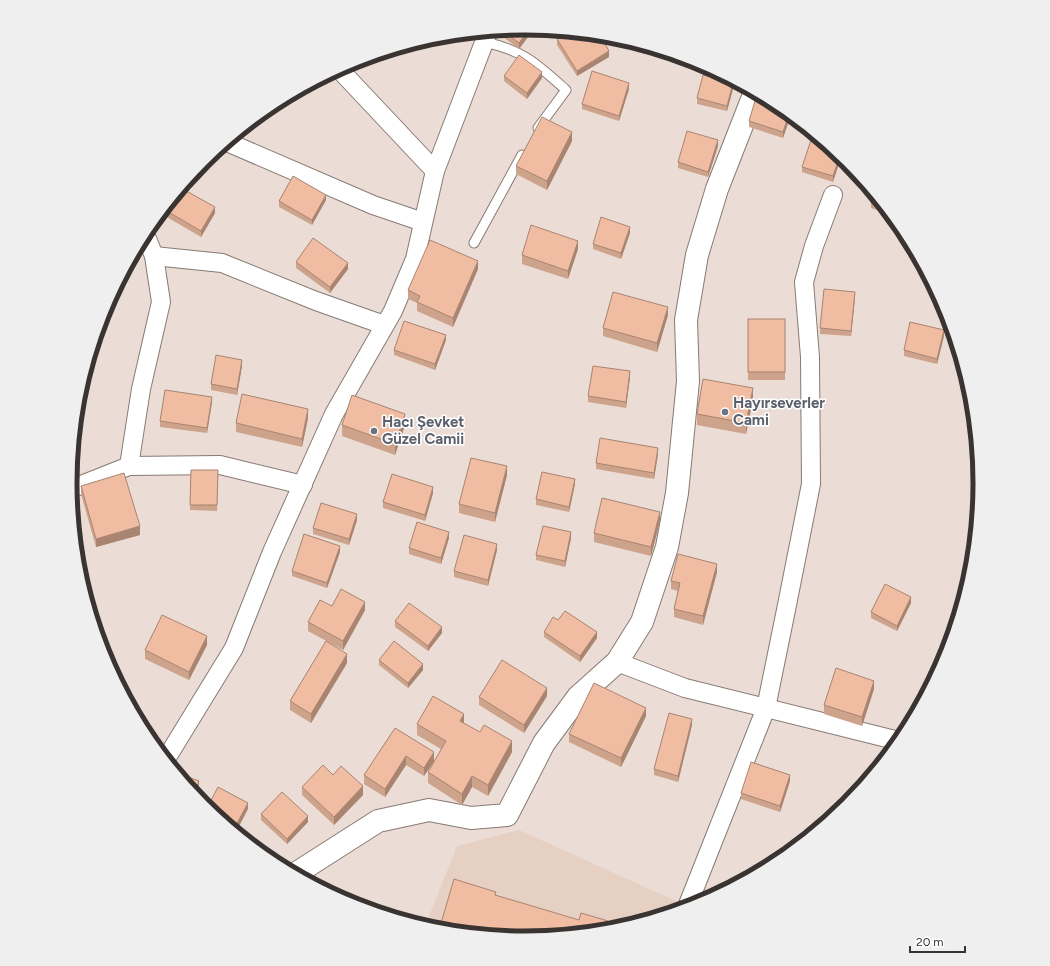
<svg xmlns="http://www.w3.org/2000/svg" width="1050" height="966" viewBox="0 0 1050 966" font-family="Figtree,sans-serif">
	<style>
		.built { fill: #e6d0c4 }
		.lines { fill: none; stroke-linecap: round; stroke-linejoin: round }
		.service-casing { stroke: #877a73; stroke-width: 11 }
		.minor-casing { stroke: #877a73; stroke-width: 20 }
		.tertiary-casing { stroke: #877a73; stroke-width: 24 }
		.service { stroke: #fff; stroke-width: 9 }
		.minor { stroke: #fff; stroke-width: 18 }
		.tertiary { stroke: #fff; stroke-width: 22 }
		.wall { fill: #cea38b }
		.shaded-wall { fill: #a88471 }
		.building { fill: #f0bda2; stroke: #a88471 }
		.worship-dot { fill: #6b7280; stroke: #fff; stroke-width: 1.5 }
		.labels { text-anchor: middle; stroke-width: 3; stroke-linejoin: round; paint-order: stroke }
		.worship-label { font-size: 15px; font-weight: bold; fill: #5b616d; stroke: #fff; text-anchor: start }
		.rim { fill: none; stroke: #393431; stroke-width: 5 }
	</style>
	<rect width="100%" height="100%" fill="#ebddd5"/>
	<!-- built -->
	<polygon class="built" points="519,830 676,901 672,912 614,929 525,938 436,929 425,926 457,846"/>
	<g class="lines">
		<!-- service casing -->
		<g class="service-casing">
			<g id="service">
				<path d="M484,42C523,50 537,64 566,90L538,128"/>
				<polyline points="474,243 522,155"/>
			</g>
		</g>
		<!-- minor casing -->
		<g class="minor-casing">
			<g id="minor">
				<polyline points="339,69 435,171"/>
				<polyline points="227,142 373,205 423,222"/>
				<polyline points="154,256 222,263 316,301 384,325"/>
				<polyline points="129,466 141,389 161,302 154,256 145,234"/>
				<polyline points="71,489 129,466 220,465 303,485"/>
				<polyline points="617,662 685,688 899,741"/>
				<polyline points="166,759 234,648 272,552 334,414 393,311 415,259 435,171 488,32"/>
				<polyline points="687,907 766,708 786,610 811,484 810,357 804,282 814,246 833,195"/>
			</g>
		</g>
		<!-- tertiary casing -->
		<g class="tertiary-casing">
			<polyline id="tertiary" points="295,874 378,821 429,810 471,818 507,815 544,743 578,697 617,662 642,622 667,547 677,493 688,381 686,320 697,255 717,189 755,92"/>
		</g>
		<!-- service -->
		<use href="#service" class="service"/>
		<!-- minor -->
		<use href="#minor" class="minor"/>
		<!-- tertiary -->
		<use href="#tertiary" class="tertiary"/>
	</g>
	<!-- wall -->
	<g class="wall">
		<polygon points="525,28 534,29 519,49 495,31"/>
		<polygon points="557,39 609,57 577,76 557,45"/>
		<polygon points="700,63 720,74 700,68"/>
		<polygon points="504,76 542,78 527,99 504,81"/>
		<polygon points="629,89 619,121 582,109 582,104"/>
		<polygon points="733,89 727,111 697,104 697,98"/>
		<polygon points="778,105 791,115 783,138 749,127 749,121"/>
		<polygon points="572,141 547,190 516,174 516,166"/>
		<polygon points="827,145 841,157 833,182 802,172 802,167"/>
		<polygon points="718,146 708,177 678,168 678,162"/>
		<polygon points="874,194 891,215 871,208 871,203"/>
		<polygon points="326,200 312,225 279,207 279,201"/>
		<polygon points="165,210 215,213 201,237 165,216"/>
		<polygon points="630,233 621,259 593,249 593,244"/>
		<polygon points="912,246 920,262 909,258 909,253"/>
		<polygon points="578,249 568,279 522,264 522,255"/>
		<polygon points="296,262 348,269 330,293 296,268"/>
		<polygon points="478,269 453,327 417,311 417,303 408,299 408,290"/>
		<polygon points="855,297 851,336 820,334 820,328"/>
		<polygon points="668,315 657,352 603,336 603,328"/>
		<rect x="748" y="319" width="37" height="61"/>
		<polygon points="944,336 937,364 904,356 904,350"/>
		<polygon points="446,340 435,370 394,355 394,350"/>
		<polygon points="242,366 237,395 211,390 211,384"/>
		<polygon points="630,377 626,408 588,402 588,396"/>
		<polygon points="753,399 746,434 697,425 697,414"/>
		<polygon points="212,402 207,433 160,427 160,421"/>
		<polygon points="308,418 302,447 236,432 236,423"/>
		<polygon points="342,425 405,425 395,455 342,436"/>
		<polygon points="658,454 654,479 596,469 596,463"/>
		<polygon points="191,470 218,470 217,511 190,510"/>
		<polygon points="507,475 495,522 459,513 459,504"/>
		<polygon points="575,484 569,512 536,505 536,499"/>
		<polygon points="81,486 140,535 96,547 81,494"/>
		<polygon points="433,493 425,521 383,508 383,502"/>
		<polygon points="357,520 349,545 313,534 313,528"/>
		<polygon points="660,521 651,556 594,542 594,533"/>
		<polygon points="449,538 441,564 409,554 409,548"/>
		<polygon points="571,538 565,567 536,560 536,555"/>
		<polygon points="497,550 488,586 454,577 454,571"/>
		<polygon points="340,552 327,588 292,576 292,571"/>
		<polygon points="717,572 703,625 674,617 674,609 678,591 671,589 671,581"/>
		<polygon points="911,603 897,631 871,618 871,612"/>
		<polygon points="332,606 365,610 343,650 308,631 308,622"/>
		<polygon points="558,620 597,638 580,662 544,637 544,632"/>
		<polygon points="395,621 442,633 428,651 395,627"/>
		<polygon points="207,645 189,680 145,659 145,650"/>
		<polygon points="379,660 423,670 408,688 379,665"/>
		<polygon points="347,663 311,723 290,710 290,701"/>
		<polygon points="874,689 862,726 824,714 824,705"/>
		<polygon points="547,696 524,733 479,705 479,697"/>
		<polygon points="646,716 621,767 569,742 569,734"/>
		<polygon points="464,723 512,752 488,796 472,787 462,805 428,783 428,772 441,749 417,735 417,724"/>
		<polygon points="692,725 678,782 654,775 654,769"/>
		<polygon points="395,728 434,761 424,776 406,765 385,797 364,784 364,775"/>
		<polygon points="333,775 363,795 334,825 302,795 302,787"/>
		<polygon points="790,781 780,812 741,799 741,793"/>
		<polygon points="261,814 308,822 287,844 261,820"/>
	</g>
	<!-- shaded-wall -->
	<g class="shaded-wall">
		<polygon points="530,28 534,29 519,49 519,43"/>
		<polygon points="609,51 609,57 577,76 577,71"/>
		<polygon points="542,72 542,78 527,99 527,93"/>
		<polygon points="629,83 629,89 619,121 619,116"/>
		<polygon points="733,83 733,89 727,111 727,106"/>
		<polygon points="789,114 791,115 783,138 783,132"/>
		<polygon points="572,132 572,141 547,190 547,181"/>
		<polygon points="718,140 718,146 708,177 708,172"/>
		<polygon points="840,156 841,157 833,182 833,176"/>
		<polygon points="326,195 326,200 312,225 312,220"/>
		<polygon points="215,207 215,213 201,237 201,231"/>
		<polygon points="630,227 630,233 621,259 621,253"/>
		<polygon points="578,241 578,249 568,279 568,271"/>
		<polygon points="478,261 478,269 453,327 453,318"/>
		<polygon points="348,263 348,269 330,293 330,287"/>
		<polygon points="855,292 855,297 851,336 851,331"/>
		<polygon points="668,307 668,315 657,352 657,343"/>
		<polygon points="944,330 944,336 937,364 937,359"/>
		<polygon points="446,335 446,340 435,370 435,364"/>
		<polygon points="242,360 242,366 237,395 237,389"/>
		<polygon points="630,371 630,377 626,408 626,402"/>
		<polygon points="753,388 753,399 746,434 746,423"/>
		<polygon points="212,397 212,402 207,433 207,428"/>
		<polygon points="308,409 308,418 302,447 302,439"/>
		<polygon points="405,414 405,425 395,455 395,444"/>
		<polygon points="658,448 658,454 654,479 654,473"/>
		<polygon points="507,466 507,475 495,522 495,513"/>
		<polygon points="575,479 575,484 569,512 569,507"/>
		<polygon points="433,487 433,493 425,521 425,515"/>
		<polygon points="660,512 660,521 651,556 651,547"/>
		<polygon points="357,514 357,520 349,545 349,539"/>
		<polygon points="140,526 140,535 96,547 96,539"/>
		<polygon points="449,532 449,538 441,564 441,558"/>
		<polygon points="571,532 571,538 565,567 565,561"/>
		<polygon points="497,544 497,550 488,586 488,580"/>
		<polygon points="340,546 340,552 327,588 327,583"/>
		<polygon points="717,564 717,572 703,625 703,616"/>
		<polygon points="911,597 911,603 897,631 897,626"/>
		<polygon points="365,602 365,610 343,650 343,641"/>
		<polygon points="442,627 442,633 428,651 428,646"/>
		<polygon points="597,632 597,638 580,662 580,656"/>
		<polygon points="207,636 207,645 189,680 189,672"/>
		<polygon points="347,654 347,663 311,723 311,714"/>
		<polygon points="423,664 423,670 408,688 408,683"/>
		<polygon points="874,681 874,689 862,726 862,717"/>
		<polygon points="547,688 547,696 524,733 524,725"/>
		<polygon points="646,708 646,716 621,767 621,758"/>
		<polygon points="464,714 464,725 460,721"/>
		<polygon points="692,719 692,725 678,782 678,776"/>
		<polygon points="512,741 512,752 488,796 488,785"/>
		<polygon points="434,752 434,761 424,776 424,768"/>
		<polygon points="406,756 406,765 385,797 385,789"/>
		<polygon points="790,775 790,781 780,812 780,806"/>
		<polygon points="472,776 472,787 462,805 462,794"/>
		<polygon points="199,781 199,787 196,796 194,794"/>
		<polygon points="363,786 363,795 334,825 334,817"/>
		<polygon points="248,803 248,809 236,832 234,830 234,829"/>
		<polygon points="308,816 308,822 287,844 287,839"/>
		<polygon points="608,921 608,930 605,930"/>
	</g>
	<!-- building -->
	<g class="building">
		<polygon points="525,28 530,28 519,43 502,30"/>
		<polygon points="569,32 600,35 609,51 577,71 557,39"/>
		<polygon points="519,55 542,72 527,93 504,76"/>
		<polygon points="592,71 629,83 619,116 582,104"/>
		<polygon points="703,75 733,83 727,106 697,98"/>
		<polygon points="757,94 778,105 789,114 783,132 749,121"/>
		<polygon points="542,117 572,132 547,181 516,166"/>
		<polygon points="687,131 718,140 708,172 678,162"/>
		<polygon points="811,140 827,145 840,156 833,176 802,167"/>
		<polygon points="293,176 326,195 312,220 279,201"/>
		<polygon points="181,188 215,207 201,231 165,210 171,201"/>
		<polygon points="874,194 884,207 871,203"/>
		<polygon points="601,217 630,227 621,253 593,244"/>
		<polygon points="531,225 578,241 568,271 522,255"/>
		<polygon points="313,238 348,263 330,287 296,262"/>
		<polygon points="430,240 478,261 453,318 417,302 420,296 408,290"/>
		<polygon points="912,246 917,255 909,253"/>
		<polygon points="824,289 855,292 851,331 820,328"/>
		<polygon points="613,292 668,307 657,343 603,328"/>
		<rect x="748" y="319" width="37" height="53"/>
		<polygon points="404,321 446,335 435,364 394,350"/>
		<polygon points="910,322 944,330 937,359 904,350"/>
		<polygon points="216,355 242,360 237,389 211,384"/>
		<polygon points="593,366 630,371 626,402 588,396"/>
		<polygon points="703,379 753,388 746,423 697,414"/>
		<polygon points="165,390 212,397 207,428 160,421"/>
		<polygon points="242,394 308,409 302,439 236,423"/>
		<polygon points="352,395 405,414 395,444 342,425"/>
		<polygon points="600,438 658,448 654,473 596,463"/>
		<polygon points="471,458 507,466 495,513 459,504"/>
		<polygon points="191,470 218,470 217,505 190,505"/>
		<polygon points="542,472 575,479 569,507 536,499"/>
		<polygon points="124,473 140,526 96,539 81,486"/>
		<polygon points="392,474 433,487 425,515 383,502"/>
		<polygon points="602,498 660,512 651,547 594,533"/>
		<polygon points="321,503 357,514 349,539 313,528"/>
		<polygon points="417,522 449,532 441,558 409,548"/>
		<polygon points="543,526 571,532 565,561 536,555"/>
		<polygon points="304,534 340,546 327,583 292,571"/>
		<polygon points="464,535 497,544 488,580 454,571"/>
		<polygon points="678,554 717,564 703,616 674,609 680,583 671,581"/>
		<polygon points="885,584 911,597 897,626 871,612"/>
		<polygon points="341,589 365,602 343,641 308,622 320,600 332,606"/>
		<polygon points="409,603 442,627 428,646 395,621"/>
		<polygon points="565,611 597,632 580,656 544,632 553,617 558,620"/>
		<polygon points="162,615 207,636 189,672 145,650"/>
		<polygon points="326,641 347,654 311,714 290,701"/>
		<polygon points="394,641 423,664 408,683 379,660"/>
		<polygon points="502,660 547,688 524,725 479,697"/>
		<polygon points="836,668 874,681 862,717 824,705"/>
		<polygon points="594,683 646,708 621,758 569,734"/>
		<polygon points="433,696 464,714 460,721 480,732 484,725 512,741 488,785 472,776 462,794 428,772 446,741 417,724"/>
		<polygon points="669,713 692,719 678,776 654,769"/>
		<polygon points="395,728 434,752 424,768 406,756 385,789 364,775"/>
		<polygon points="751,762 790,775 780,806 741,793"/>
		<polygon points="323,765 333,775 341,766 363,786 334,817 302,787"/>
		<polygon points="177,773 199,781 194,794"/>
		<polygon points="218,787 248,803 234,829 229,826 207,808"/>
		<polygon points="282,792 308,816 287,839 261,814"/>
		<polygon points="253,845 259,848 258,850"/>
		<polygon points="454,879 496,892 495,895 579,920 581,913 608,921 605,930 525,938 439,930"/>
	</g>
	<!-- markers -->
	<g class="worship-dot">
		<circle cx="725" cy="412" r="4"/>
		<circle cx="374" cy="431" r="4"/>
	</g>
	<g class="labels">
		<!-- worship labels -->
		<g class="worship-label">
			<text x="733" y="408">Hayırseverler<tspan x="733" dy="17">Cami</tspan></text>
			<text x="382" y="427">Hacı Şevket<tspan x="382" dy="17">Güzel Camii</tspan></text>
		</g>
	</g>
	<!-- crop -->
	<path d="M0 0H1050V966H0ZM77 483a448 448 0 1 1 896 0a448 448 0 1 1-896 0Z" fill="#efefef" fill-rule="evenodd"/>
	<path class="rim" d="M77 483a448 448 0 1 1 896 0a448 448 0 1 1-896 0Z"/>
	<!-- scale -->
	<path d="M910 946v6h55v-6" fill="none" stroke="#393431" stroke-width="2"/>
	<text x="916" y="946" font-size="12" fill="#393431" stroke="#ffffff" stroke-width="3" paint-order="stroke">20 m</text>
</svg>
